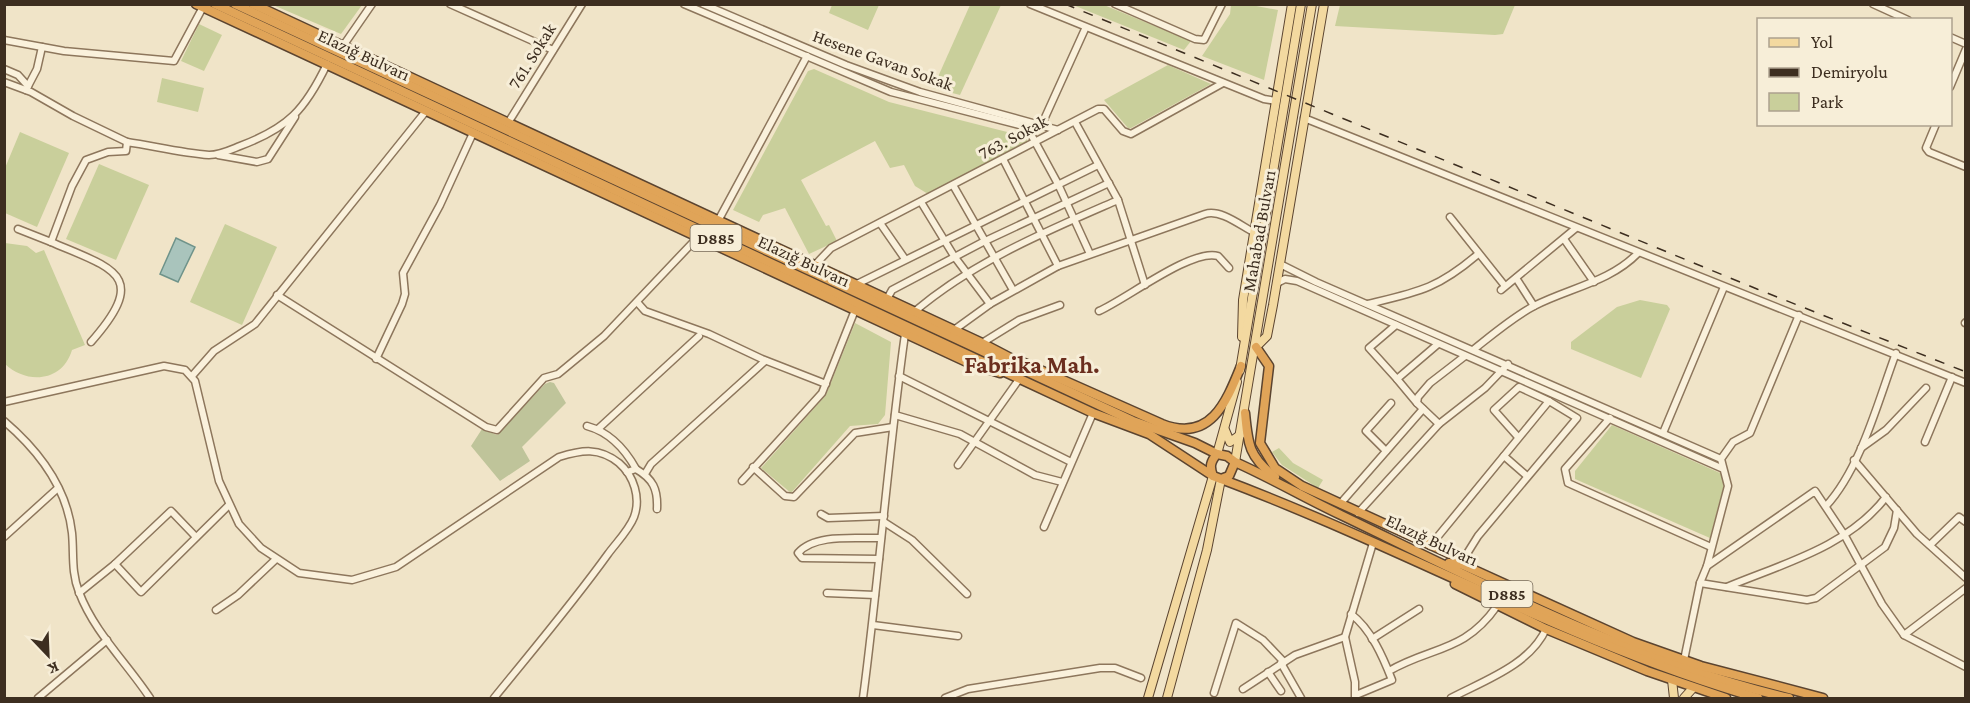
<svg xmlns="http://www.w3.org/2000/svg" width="1970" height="703" viewBox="0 0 1970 703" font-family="'Crimson Pro',serif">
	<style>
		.green { fill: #c9cf9b }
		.cemetery { fill: #bfc49a }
		.water { fill: #a9c4bc; stroke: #6f938a; stroke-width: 1.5 }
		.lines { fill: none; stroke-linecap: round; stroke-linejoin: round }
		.minor-casing { stroke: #8d765c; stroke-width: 9 }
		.major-casing { stroke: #5b4430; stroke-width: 10 }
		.highway-casing { stroke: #5b4430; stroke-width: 11 }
		.minor { stroke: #faf1dc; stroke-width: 6 }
		.major { stroke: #f3d9a0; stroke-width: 8 }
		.highway { stroke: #e0a458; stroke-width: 8 }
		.rail { stroke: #3d2e20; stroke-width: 1.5; stroke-dasharray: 10 10; stroke-linecap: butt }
		.labels { text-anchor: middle; stroke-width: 6; stroke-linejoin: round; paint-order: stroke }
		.shield { fill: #f7eed8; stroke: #756857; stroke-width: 1.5 }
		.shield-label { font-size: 16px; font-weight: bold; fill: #3d2e20 }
		.street-label { font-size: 18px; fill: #3d2e20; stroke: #f7eed8 }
		.district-label { font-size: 24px; font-weight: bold; fill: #6b2e1e; stroke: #f7eed8 }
	</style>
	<rect width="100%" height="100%" fill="#f0e4c8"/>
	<!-- green -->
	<g class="green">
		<polygon points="273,5 362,5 341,34"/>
		<polygon points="832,5 832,4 879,5 868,30 829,13"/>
		<polygon points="970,5 1001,5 960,95 933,88"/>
		<polygon points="1073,5 1104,5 1191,41 1184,50"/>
		<polygon points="1231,5 1251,5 1278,10 1264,80 1202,56 1230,14"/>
		<polygon points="1340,5 1340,4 1515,5 1503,34 1495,35 1335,26"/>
		<polygon points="199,24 222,35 204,71 181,61"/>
		<polygon points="1168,65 1211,84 1131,128 1128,128 1104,100"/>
		<polygon points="814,69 889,102 1027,137 1027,142 928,194 915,186 904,165 890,168 875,141 801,180 826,226 829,225 837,241 809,254 785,208 763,215 759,222 733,210 808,71"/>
		<polygon points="162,78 204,88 198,112 157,102"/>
		<polygon points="20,132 69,153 37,227 5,213 5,168"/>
		<polygon points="99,164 149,185 116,260 66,239"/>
		<polygon points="225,224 277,247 242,325 190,302"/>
		<path d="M5,243L27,246L36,253L44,250L85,345L72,350C62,383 26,384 5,364Z"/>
		<polygon points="1640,300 1667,305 1670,309 1641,378 1571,349 1571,342 1617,307"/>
		<polygon points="855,323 891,342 885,415 878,424 850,426 791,493 761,468 826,395"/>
		<polygon points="1612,425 1720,473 1725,481 1710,538 1575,479 1575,471"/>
		<polygon points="1279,448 1293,463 1323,480 1318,488 1282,465 1272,452"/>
	</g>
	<!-- cemetery -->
	<polygon class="cemetery" points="550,382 554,383 566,403 522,447 530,461 500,481 471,446 482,429 497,435 545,384"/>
	<!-- water -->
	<polygon class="water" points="176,238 195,247 178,282 160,274"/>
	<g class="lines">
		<!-- minor casing -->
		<g class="minor-casing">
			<g id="minor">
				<polyline points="450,4 553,50"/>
				<polyline points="684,4 891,92 1027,127 1058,184 1090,254"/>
				<polyline points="703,4 846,65 920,92 1058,130"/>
				<polyline points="1030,4 1264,99 1276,101"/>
				<polyline points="1115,4 1195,39 1204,40 1222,4"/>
				<polyline points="1873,4 1908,20"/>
				<polyline points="1950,37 1966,44"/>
				<polyline points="4,40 64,51 174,61 203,7"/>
				<polyline points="343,46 372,4"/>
				<polyline points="4,69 18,75 28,86"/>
				<polyline points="4,82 31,92 73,116 127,142"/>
				<polyline points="1950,87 1966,49"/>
				<polyline points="26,90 37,69 42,47"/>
				<polyline points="1304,118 1966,383"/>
				<polyline points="1075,122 1118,200 1145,285"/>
				<polyline points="508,123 582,4"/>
				<polyline points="1042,124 1085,29"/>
				<polyline points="1936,124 1926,148 1929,152 1966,167"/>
				<polyline points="218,155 257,162 268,159 295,117"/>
				<polyline points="1003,159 1058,266"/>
				<polyline points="953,185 1013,290"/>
				<polyline points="921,202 954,256 990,304"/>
				<polyline points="1450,217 1505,286"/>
				<polyline points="718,221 807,56"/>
				<polyline points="880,223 905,259"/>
				<polyline points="18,229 51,242"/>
				<polyline points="1564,239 1594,282"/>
				<polyline points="1280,264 1316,282 1721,459"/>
				<polyline points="814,266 831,248 1098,109 1104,109 1123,131 1131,134 1223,83"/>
				<polyline points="1516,278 1534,306"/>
				<polyline points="1277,283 1285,279 1297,281 1721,468"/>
				<polyline points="855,285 1098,165"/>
				<polyline points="1501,290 1576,228"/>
				<polyline points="277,295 486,427 497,430 544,378 558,374 604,336 697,238"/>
				<polyline points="887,299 892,290 983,242 1109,183"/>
				<polyline points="637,302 645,311 709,334 762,359 826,384"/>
				<path d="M1368,304C1418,292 1437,289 1477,255"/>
				<path d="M1099,311C1125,300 1192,248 1218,256L1229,268"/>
				<path d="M914,312C974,261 1047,231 1118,200"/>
				<polyline points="1965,323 1966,322"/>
				<polyline points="1396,325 1369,348 1397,379"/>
				<path d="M954,330L990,304L1058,266L1205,214C1221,209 1241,226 1255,233"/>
				<path d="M91,342C150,275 114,269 51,242L72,186L86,160L108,152L126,151L127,142C154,146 182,153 209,155C220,155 230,150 240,146C288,128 305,110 327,64"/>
				<polyline points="982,343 1019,320 1060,305"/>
				<path d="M1473,350C1492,335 1513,317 1534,306C1569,288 1610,282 1638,253"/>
				<polyline points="376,359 402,304 405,294 403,273 440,205 473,133"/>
				<polyline points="192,376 214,351 255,324 426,111"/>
				<polyline points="899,376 1071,462"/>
				<path d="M4,402L164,366L185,370L195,381L219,481L239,524L261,548L299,573L352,580L396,567L559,457C582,450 599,447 619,463C634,476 641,498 634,517C629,530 616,543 608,554C572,604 532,651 494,698"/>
				<polyline points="1417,403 1397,379 1438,344"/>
				<polyline points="895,415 960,434 1035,475 1062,482"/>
				<polyline points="1610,418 1565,469 1568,483 1711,547"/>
				<path d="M4,421C38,450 67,488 72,533C74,553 71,572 79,592C94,632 127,663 150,698"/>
				<polyline points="1439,424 1485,388 1508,364"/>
				<path d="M587,426C609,432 625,449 636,469"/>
				<polyline points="598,429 699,336"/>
				<polyline points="1663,433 1724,287"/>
				<polyline points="1518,437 1494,410 1519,387 1549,401"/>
				<polyline points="1925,442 1952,377"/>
				<polyline points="1861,448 1886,430 1926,388"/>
				<polyline points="1386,451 1366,431 1391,403"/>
				<polyline points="1504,456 1527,476"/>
				<polyline points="1854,460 1917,534 1966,578"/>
				<polyline points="958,465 1020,378"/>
				<polyline points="753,467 785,496 794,497 855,433 893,427"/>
				<path d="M627,472L636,469C653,479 658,489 657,509"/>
				<polyline points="645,474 651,464 765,361"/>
				<polyline points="742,481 822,393 855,310"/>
				<polyline points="1340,504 1423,409"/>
				<path d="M1826,506C1861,468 1878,401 1896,353"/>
				<polyline points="1358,513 1439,424 1417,403 1418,397 1430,383 1465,356"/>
				<polyline points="821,514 828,518 884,516"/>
				<polyline points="884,522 912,540 967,594"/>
				<polyline points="1044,527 1093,413"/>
				<polyline points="4,537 58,488"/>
				<polyline points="1930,545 1959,517 1966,522"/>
				<polyline points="1430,546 1549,401 1577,418 1478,536 1463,560"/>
				<path d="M879,559L802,558L798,553C815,533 857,539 881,538"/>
				<polyline points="115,564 141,592 229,505"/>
				<polyline points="1707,566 1728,486 1721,459 1733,442 1750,433 1799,315"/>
				<polyline points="1700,583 1807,600 1816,598 1885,547 1894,528 1897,510"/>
				<path d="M1727,587C1782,564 1848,547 1886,497"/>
				<polyline points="79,593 115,564 171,511 196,537"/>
				<polyline points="827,593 875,595"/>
				<polyline points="216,610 238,595 275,560"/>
				<path d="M1351,614C1371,629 1383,657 1392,680L1356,695"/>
				<polyline points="873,625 958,636"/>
				<polyline points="1904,635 1966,588"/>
				<polyline points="1372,639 1419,609"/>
				<polyline points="1684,660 1700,583 1707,566 1815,491 1845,536 1882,604 1904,635 1966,667"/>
				<polyline points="1281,663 1301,698"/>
				<path d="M1389,671C1432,646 1464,653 1497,606"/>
				<polyline points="1268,672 1281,691"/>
				<polyline points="1243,689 1295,655 1345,637"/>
				<polyline points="1214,693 1236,623 1263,640 1284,662"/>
				<polyline points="38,698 107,640"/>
				<path d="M863,698C879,577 888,455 905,334"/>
				<polyline points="945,698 968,689 1100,668 1115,668 1141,678"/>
				<polyline points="1355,698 1355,682 1345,637 1373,543"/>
				<path d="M1451,698C1483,681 1530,665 1546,629"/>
			</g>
		</g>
		<!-- major casing -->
		<g class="major-casing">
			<g id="major">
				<polyline points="1242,337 1243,300 1292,4"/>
				<polyline points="1256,347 1267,336 1273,305 1324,4"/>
				<polyline points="1240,370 1301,4"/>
				<polyline points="1225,430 1230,442 1240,435"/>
				<polyline points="1217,454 1237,382"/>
				<polyline points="1235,462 1312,4"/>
				<polyline points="1672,680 1674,698"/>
				<polyline points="1148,698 1213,476"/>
				<polyline points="1167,698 1207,550 1221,479"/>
				<polyline points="1684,698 1693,688"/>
			</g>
		</g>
		<!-- highway casing -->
		<g class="highway-casing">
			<g id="highway">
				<polyline points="196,4 969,363 1000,373"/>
				<polyline points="215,4 1093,413 1149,434 1213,476"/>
				<polyline points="235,4 1133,421 1195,443 1217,454"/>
				<polyline points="253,4 982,343 1024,365"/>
				<polyline points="1256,347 1269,366 1260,443 1275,468 1302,486 1470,563"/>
				<path d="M1020,361L1162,424C1210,443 1226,403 1241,366"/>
				<path d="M1245,413C1248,445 1249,457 1275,477"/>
				<path d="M1235,462L1229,476L1221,479L1213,476C1209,466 1211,461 1217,454L1227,456L1235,462C1271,478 1305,498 1341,515C1486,585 1632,661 1789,698"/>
				<path d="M1221,479C1403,547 1571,644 1758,698"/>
				<polyline points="1449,563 1463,565 1633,642 1701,666 1823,698"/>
				<polyline points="1455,584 1546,629 1647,671 1726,698"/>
			</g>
		</g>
		<!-- minor -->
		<use href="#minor" class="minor"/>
		<!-- major -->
		<use href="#major" class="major"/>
		<!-- highway -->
		<use href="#highway" class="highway"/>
		<!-- rail -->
		<polyline class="rail" points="1065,4 1757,289 1966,372"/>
	</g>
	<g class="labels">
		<!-- shield labels -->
		<g class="shield">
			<rect x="690.5" y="225" width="51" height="26" rx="4.5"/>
			<rect x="1481.5" y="581" width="51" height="26" rx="4.5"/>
		</g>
		<g class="shield-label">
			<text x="716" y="244">D885</text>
			<text x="1507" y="600">D885</text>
		</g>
		<!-- street labels -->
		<g class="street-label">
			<text transform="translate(364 55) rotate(25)" y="6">Elazığ Bulvarı</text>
			<text transform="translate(532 56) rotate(-58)" y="6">761. Sokak</text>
			<text transform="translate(883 60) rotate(20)" y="6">Hesene Gavan Sokak</text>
			<text transform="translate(1013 137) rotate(-28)" y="6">763. Sokak</text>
			<text transform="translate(1259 231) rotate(-80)" y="6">Mahabad Bulvarı</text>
			<text transform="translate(804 261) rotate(25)" y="6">Elazığ Bulvarı</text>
			<text transform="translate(1432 540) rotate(25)" y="6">Elazığ Bulvarı</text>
		</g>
		<!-- district labels -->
		<g class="district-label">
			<text x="1032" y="373">Fabrika Mah.</text>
		</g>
	</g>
	<!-- border -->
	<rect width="1970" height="703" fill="none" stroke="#3d2e20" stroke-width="12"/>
	<!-- legend -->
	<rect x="1757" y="18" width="195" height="108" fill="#f7eed8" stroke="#ada18e" stroke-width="1.5"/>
	<rect x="1769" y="38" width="30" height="9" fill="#f3d9a0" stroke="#ada18e" stroke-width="1.5"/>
	<text x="1811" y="48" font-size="18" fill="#3d2e20">Yol</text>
	<rect x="1769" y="68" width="30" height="9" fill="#3d2e20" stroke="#ada18e" stroke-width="1.5"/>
	<text x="1811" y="78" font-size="18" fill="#3d2e20">Demiryolu</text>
	<rect x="1769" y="93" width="30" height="18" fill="#c9cf9b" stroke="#ada18e" stroke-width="1.5"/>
	<text x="1811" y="108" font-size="18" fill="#3d2e20">Park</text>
	<!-- north arrow -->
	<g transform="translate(48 655) rotate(157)" stroke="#f7eed8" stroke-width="4.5" paint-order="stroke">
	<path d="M0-4.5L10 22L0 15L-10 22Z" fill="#3d2e20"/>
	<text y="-9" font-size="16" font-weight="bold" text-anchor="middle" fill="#3d2e20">K</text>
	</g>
</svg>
